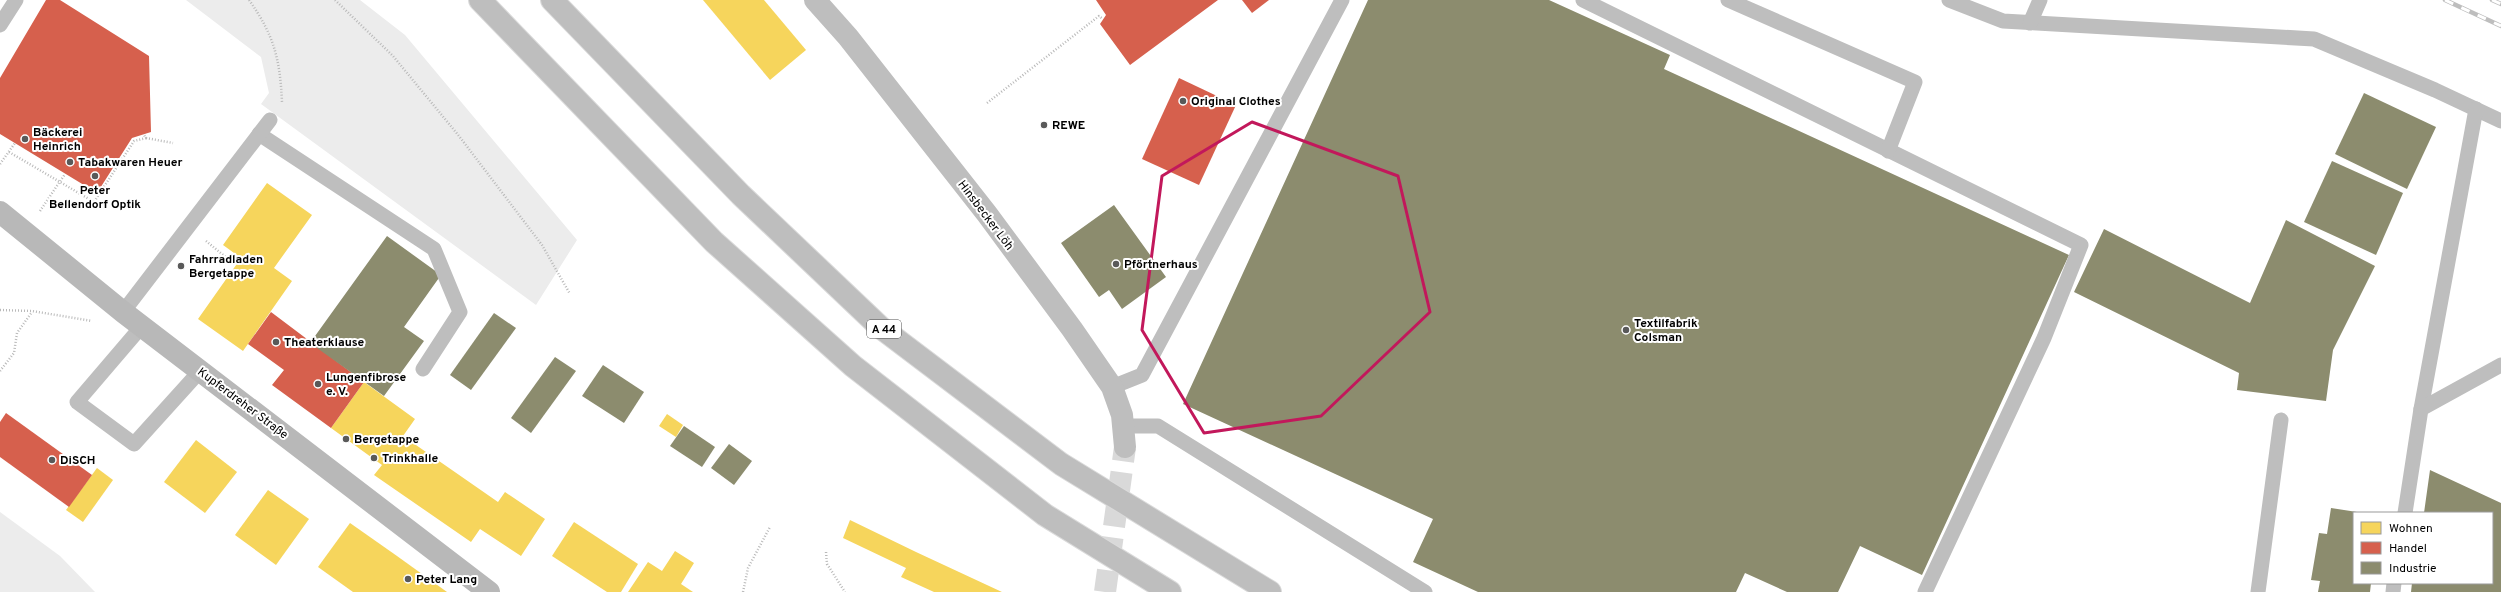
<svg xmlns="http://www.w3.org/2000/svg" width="2501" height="592" viewBox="0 0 2501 592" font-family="Overpass,sans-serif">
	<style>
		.green { fill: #ececec }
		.homes { fill: #f6d55c }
		.shops { fill: #d6604d }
		.industry { fill: #8c8c6e }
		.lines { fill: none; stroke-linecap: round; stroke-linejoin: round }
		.street-tunnel { stroke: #d9d9d9; stroke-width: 22; stroke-dasharray: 22 11; stroke-linecap: butt }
		.highway-casing { stroke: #dbdbdb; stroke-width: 24 }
		.path { stroke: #b9b9b9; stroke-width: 2.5; stroke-dasharray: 1 2; stroke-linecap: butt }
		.lane { stroke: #bebebe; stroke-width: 15 }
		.street { stroke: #bebebe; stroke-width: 22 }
		.secondary { stroke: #b8b8b8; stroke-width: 22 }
		.highway { stroke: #bebebe; stroke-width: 22 }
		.rail-casing { stroke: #bebebe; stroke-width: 4.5 }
		.rail { stroke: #fff; stroke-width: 3; stroke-dasharray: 9; stroke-linecap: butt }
		.marked { fill: none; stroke: #c2185b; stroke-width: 3; stroke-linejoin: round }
		.poi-dot { fill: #595959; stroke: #fff; stroke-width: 1.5 }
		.labels { text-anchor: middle; stroke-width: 4; stroke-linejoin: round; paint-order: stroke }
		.shield { fill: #fff; stroke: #4c4c4c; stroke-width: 1 }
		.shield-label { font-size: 11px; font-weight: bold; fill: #000 }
		.poi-label { font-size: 12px; font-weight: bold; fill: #000; stroke: #fff; text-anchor: start }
		.street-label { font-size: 12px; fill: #000; stroke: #fff }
	</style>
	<rect width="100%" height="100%" fill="#fff"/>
	<!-- green -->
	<g class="green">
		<polygon points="186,0 360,0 405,35 577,240 536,305 261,104 269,93 261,57"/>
		<polygon points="0,512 60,556 95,592 0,592"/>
	</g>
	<!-- homes -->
	<g class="homes">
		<polygon points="703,0 764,0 806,50 770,80"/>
		<polygon points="267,183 312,215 274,268 292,281 243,351 198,319 241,258 223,245"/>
		<polygon points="364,382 415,419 403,436 498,502 505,492 545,519 521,556 480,529 471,542 374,475 382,465 331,428"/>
		<polygon points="667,414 683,425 676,437 659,426"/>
		<polygon points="196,440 237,472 205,513 164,482"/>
		<polygon points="97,468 113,480 83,522 66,510"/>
		<polygon points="268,490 309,519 276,565 235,535"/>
		<polygon points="850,520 916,552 1002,592 934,592 901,577 906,568 843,538"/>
		<polygon points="574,522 638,564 621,592 607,592 552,556"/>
		<polygon points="350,523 397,556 447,592 353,592 318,567"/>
		<polygon points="675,551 694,563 681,584 693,592 628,592 648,562 662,571"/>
	</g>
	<!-- shops -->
	<g class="shops">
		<polygon points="46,0 60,0 149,56 151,132 132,138 97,193 0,134 0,78"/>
		<polygon points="1096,0 1218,0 1130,65 1100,24 1106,15"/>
		<polygon points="1242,0 1269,0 1252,13"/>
		<polygon points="1179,78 1236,105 1199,185 1142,159"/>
		<polygon points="271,312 364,382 331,428 272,385 284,370 248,344"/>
		<polygon points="6,413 92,475 69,507 0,457 0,422"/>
	</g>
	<!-- industry -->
	<g class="industry">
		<polygon points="1368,0 1549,0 1670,55 1664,69 2069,255 1922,575 1860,546 1838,592 1787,592 1745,573 1736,592 1478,592 1413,562 1433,519 1183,404"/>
		<polygon points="2364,93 2436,127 2407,189 2335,154"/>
		<polygon points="2332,161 2403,193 2376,255 2304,222"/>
		<polygon points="1114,205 1166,277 1122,309 1109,290 1099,297 1061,243"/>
		<polygon points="2286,220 2375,266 2333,350 2326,401 2237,390 2239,373 2074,292 2104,229 2250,303"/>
		<polygon points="387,236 441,275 404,327 424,341 384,396 310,343"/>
		<polygon points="494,313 516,328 471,390 450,375"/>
		<polygon points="555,357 576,371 531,433 511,418"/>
		<polygon points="603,365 644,392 624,423 582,396"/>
		<polygon points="684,426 715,447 702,467 670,446"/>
		<polygon points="729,444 752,461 734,485 711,468"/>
		<polygon points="2430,470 2501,503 2501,592 2411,592 2412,583 2492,583 2492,513 2424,513"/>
		<polygon points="2331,508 2357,512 2354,513 2354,583 2371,583 2370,592 2318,592 2320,581 2311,580 2319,533 2327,534"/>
	</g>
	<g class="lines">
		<!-- street-tunnel -->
		<polyline class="street-tunnel" points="1105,592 1125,447"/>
		<!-- highway casing -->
		<g class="highway-casing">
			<g id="highway">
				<polyline points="480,0 714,242 853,366 1045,515 1170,592"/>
				<polyline points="552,0 741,195 880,327 1061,464 1270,592"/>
			</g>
		</g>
		<!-- path -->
		<g class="path">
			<path d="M249,0C274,35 280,59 282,102"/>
			<polyline points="335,0 393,56 459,136 542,245 570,294"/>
			<polyline points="987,103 1099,16 1103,19"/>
			<polyline points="146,138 173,143"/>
			<polyline points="9,152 94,202 134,141 146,138 144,135"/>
			<polyline points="0,164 15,143"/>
			<polyline points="40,211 65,174"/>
			<polyline points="206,241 233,263"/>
			<polyline points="0,310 32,311 92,321"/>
			<polyline points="0,371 14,353 17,333 32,312"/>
			<polyline points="826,552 827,564 845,592"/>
			<polyline points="743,592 748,568 770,527"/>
		</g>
		<!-- lane -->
		<g class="lane">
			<polyline points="1583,0 2081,245 2044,338 1925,592"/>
			<polyline points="1728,0 1915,82 1888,151"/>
			<polyline points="1949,0 2003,21 2314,39 2435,90 2501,121"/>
			<polyline points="2030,23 2040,0"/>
			<polyline points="0,25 16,0"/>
			<polyline points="259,134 434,249 460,312 423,369"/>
			<polyline points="123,312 270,120"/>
			<polyline points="142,326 77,402 134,444 200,371"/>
			<polyline points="1112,387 1142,375 1342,0"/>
			<polyline points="2421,409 2476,109"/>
			<polyline points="1123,426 1158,426 1425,592"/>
			<polyline points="2405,513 2421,409 2501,365"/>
			<polyline points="2258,592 2281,420"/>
			<polyline points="2393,592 2394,583"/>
		</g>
		<!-- street -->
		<polyline class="street" points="815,0 848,37 987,214 1072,329 1112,387 1122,415 1125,447"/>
		<!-- secondary -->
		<polyline class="secondary" points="0,212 123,312 489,592"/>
		<!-- highway -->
		<use href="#highway" class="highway"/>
		<!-- rail casing -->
		<g class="rail-casing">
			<g id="rail">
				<polyline points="2445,0 2501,26"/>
				<polyline points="2492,0 2501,4"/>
			</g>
		</g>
		<!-- rail -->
		<use href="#rail" class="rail"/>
	</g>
	<!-- marked area -->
	<path class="marked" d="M1252,122L1398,176L1430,312L1321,416L1204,433L1142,330L1162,176Z"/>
	<!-- markers -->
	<g class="poi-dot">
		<circle cx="1183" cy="101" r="4"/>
		<circle cx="1044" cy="125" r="4"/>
		<circle cx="25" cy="139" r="4"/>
		<circle cx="70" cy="162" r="4"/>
		<circle cx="95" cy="176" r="4"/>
		<circle cx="1116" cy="264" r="4"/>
		<circle cx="181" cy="266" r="4"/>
		<circle cx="1626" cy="330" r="4"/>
		<circle cx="276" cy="342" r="4"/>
		<circle cx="318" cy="384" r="4"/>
		<circle cx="346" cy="439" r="4"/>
		<circle cx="374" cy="458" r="4"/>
		<circle cx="52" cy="460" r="4"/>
		<circle cx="408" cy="579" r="4"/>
	</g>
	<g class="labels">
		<!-- shield labels -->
		<rect class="shield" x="867" y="320" width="34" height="18" rx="3"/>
		<g class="shield-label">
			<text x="884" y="333">A 44</text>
		</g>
		<!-- poi labels -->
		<g class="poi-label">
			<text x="1191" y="105">Original Clothes</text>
			<text x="1052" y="129">REWE</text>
			<text x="33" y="136">Bäckerei<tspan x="33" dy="14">Heinrich</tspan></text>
			<text x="78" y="166">Tabakwaren Heuer</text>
			<text x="95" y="194" text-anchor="middle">Peter<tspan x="95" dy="14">Bellendorf Optik</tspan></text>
			<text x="189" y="263">Fahrradladen<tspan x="189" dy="14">Bergetappe</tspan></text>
			<text x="1124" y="268">Pförtnerhaus</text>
			<text x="1634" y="327">Textilfabrik<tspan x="1634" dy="14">Colsman</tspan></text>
			<text x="284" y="346">Theaterklause</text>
			<text x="326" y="381">Lungenfibrose<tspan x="326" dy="14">e. V.</tspan></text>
			<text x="354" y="443">Bergetappe</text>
			<text x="382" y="462">Trinkhalle</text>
			<text x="60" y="464">DiSCH</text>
			<text x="416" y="583">Peter Lang</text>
		</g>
		<!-- street labels -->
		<g class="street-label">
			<text transform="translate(986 215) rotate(53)" y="4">Hinsbecker Löh</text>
			<text transform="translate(243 403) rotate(37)" y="4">Kupferdreher Straße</text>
		</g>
	</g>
	<!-- legend -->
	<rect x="2353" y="512" width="140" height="72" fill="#ffffff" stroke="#999999"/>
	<rect x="2361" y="522" width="20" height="12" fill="#f6d55c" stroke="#999999"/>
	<text x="2389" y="532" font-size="12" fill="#000000">Wohnen</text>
	<rect x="2361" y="542" width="20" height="12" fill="#d6604d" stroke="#999999"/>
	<text x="2389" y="552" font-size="12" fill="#000000">Handel</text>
	<rect x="2361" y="562" width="20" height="12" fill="#8c8c6e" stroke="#999999"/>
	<text x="2389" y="572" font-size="12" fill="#000000">Industrie</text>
</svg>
